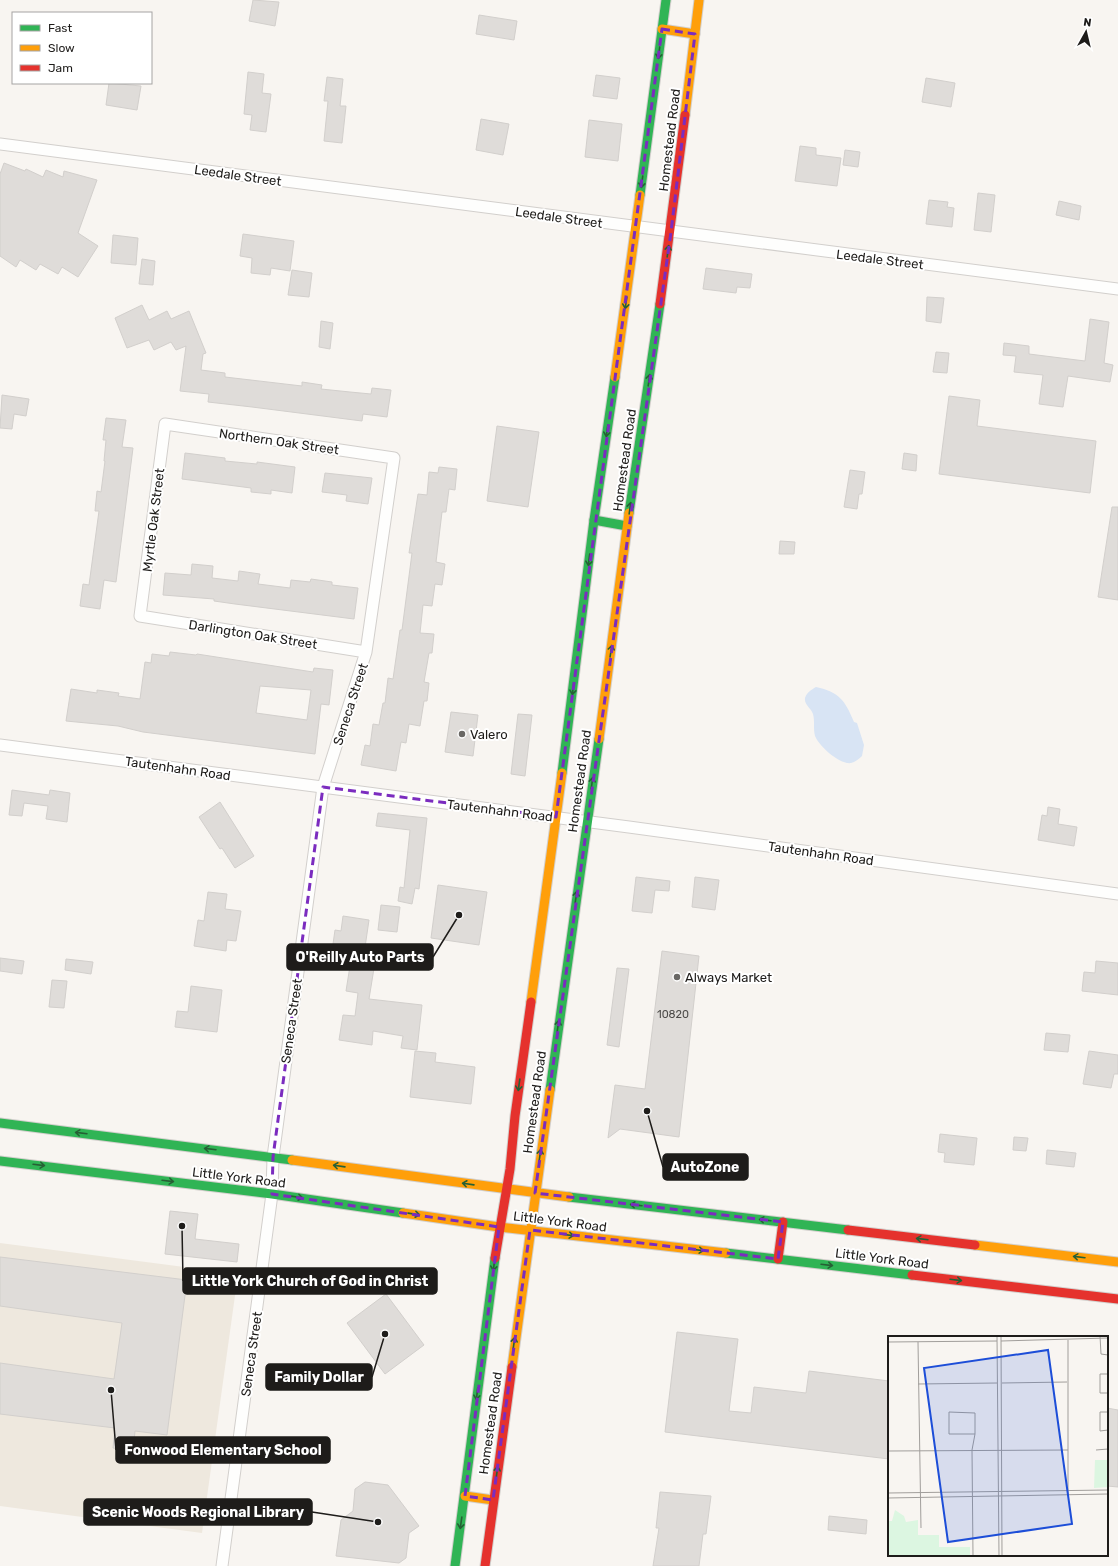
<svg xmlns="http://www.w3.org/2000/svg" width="1118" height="1566" viewBox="0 0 1118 1566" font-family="Rubik,sans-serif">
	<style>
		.built { fill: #eee8de }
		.water { fill: #d8e4f4 }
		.building { fill: #dfdcd9; stroke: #d2cfcc; fill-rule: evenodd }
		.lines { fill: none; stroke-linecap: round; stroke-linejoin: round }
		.street-casing { stroke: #d2cfcc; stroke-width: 13 }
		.fast-casing { stroke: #d2cfcc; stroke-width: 11 }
		.slow-casing { stroke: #d2cfcc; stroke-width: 11 }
		.jam-casing { stroke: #d2cfcc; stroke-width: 11 }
		.street { stroke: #fefefd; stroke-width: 11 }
		.fast { stroke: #30b455; stroke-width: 9 }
		.slow { stroke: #ff9f0a; stroke-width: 9 }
		.jam { stroke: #e5322d; stroke-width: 9 }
		.oneway { stroke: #266035 }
		.marked { fill: none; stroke: #7b2cbf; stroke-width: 3; stroke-dasharray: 8 5; stroke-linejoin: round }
		.poi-dot { fill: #6a6865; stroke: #fff; stroke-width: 1.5 }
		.labels { text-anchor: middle; stroke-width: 4; stroke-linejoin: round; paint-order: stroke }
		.number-label { font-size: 11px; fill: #4e4c4a }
		.street-label { font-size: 13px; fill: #1e1c1a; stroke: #fff }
		.poi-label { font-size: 13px; fill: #1e1c1a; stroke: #fff; text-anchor: start }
		.inset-road { fill: none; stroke: #a19e9b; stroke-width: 1 }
		.view { fill: #1d4ed8; fill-opacity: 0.15; stroke: #1d4ed8; stroke-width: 2 }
		.inset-edge { fill: none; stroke: #1e1c1a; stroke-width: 2 }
		.leader { fill: none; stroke: #1e1c1a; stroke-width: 1.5 }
		.callout-dot { fill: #1e1c1a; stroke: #fff; stroke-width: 1.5 }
		.callout { fill: #1e1c1a; stroke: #1e1c1a; stroke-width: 1.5 }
		.callout-label { font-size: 14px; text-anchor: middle; font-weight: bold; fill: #fff }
	</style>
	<rect width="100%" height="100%" fill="#f8f5f1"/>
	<!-- built -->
	<polygon class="built" points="0,1243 238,1274 202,1533 0,1506"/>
	<!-- water -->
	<path class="water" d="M816,687C839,692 845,700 854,722L857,723L864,745L862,756C859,759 855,762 851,763C840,765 819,746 815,736C813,729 815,721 813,714C811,708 804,705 805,698C807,692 811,690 816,687Z"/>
	<!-- building -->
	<g class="building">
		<polygon points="253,0 279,2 275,26 249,21"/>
		<polygon points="479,15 517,21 514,40 476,34"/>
		<polygon points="248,72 264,74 262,93 271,94 266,132 250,130 252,115 244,114"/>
		<polygon points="596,75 620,78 617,99 593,96"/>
		<polygon points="327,77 343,79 340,106 346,106 342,143 324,141 328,101 324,101"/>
		<polygon points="926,78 955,83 951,107 922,102"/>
		<polygon points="109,83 141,86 137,110 106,105"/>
		<polygon points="481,119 509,124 503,155 476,150"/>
		<polygon points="589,120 622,124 618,161 585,157"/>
		<polygon points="800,146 816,148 816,155 841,158 837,186 795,181"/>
		<polygon points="845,150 860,152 858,167 843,165"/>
		<polygon points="4,163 25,171 26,169 43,177 46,170 63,177 64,171 97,180 78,233 98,246 78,277 62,267 58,274 40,264 36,270 20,260 16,267 0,256 0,174"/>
		<polygon points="978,193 995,195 991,232 974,230"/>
		<polygon points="929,200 948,202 947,207 954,208 952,227 926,224"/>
		<polygon points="1059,201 1081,206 1079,220 1056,215"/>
		<polygon points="243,234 294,241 290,271 271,268 270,275 251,273 252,258 240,256"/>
		<polygon points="113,235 138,238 136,265 111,263"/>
		<polygon points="142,259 155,261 153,285 139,284"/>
		<polygon points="706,268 752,274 750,288 737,287 736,293 703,289"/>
		<polygon points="292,270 312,273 309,297 288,295"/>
		<polygon points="927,297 944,298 941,323 926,321"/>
		<polygon points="142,305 149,320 167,311 171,319 189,311 206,353 203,354 201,370 225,373 225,377 302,386 302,382 322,385 321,389 350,392 371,394 372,388 391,390 387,417 363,414 362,421 252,407 208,402 209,394 180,391 186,346 176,350 171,342 154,350 149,340 127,348 115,318"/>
		<polygon points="1090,319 1109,322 1104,363 1113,365 1110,382 1068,376 1063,407 1039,404 1043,375 1014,372 1016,356 1003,355 1004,343 1029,346 1029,354 1085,361"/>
		<polygon points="321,321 333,323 330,349 319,347"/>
		<polygon points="936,352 949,353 947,373 933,372"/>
		<polygon points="2,395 29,399 26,416 14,414 12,429 0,428"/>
		<polygon points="949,396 980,400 977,426 1096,441 1090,493 939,474"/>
		<polygon points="106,418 126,420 122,447 133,448 116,582 104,580 100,609 80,606 83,584 89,585 99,511 95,511 97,491 101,492 105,461 104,461 106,440 103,440"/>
		<polygon points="497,426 539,432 528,507 487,501"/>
		<polygon points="185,453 225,458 225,461 257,464 257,462 295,467 292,493 271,490 271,494 251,492 251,488 182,479"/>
		<polygon points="904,453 917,455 916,471 902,469"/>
		<polygon points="439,467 457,469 455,490 449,489 446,512 442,512 436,562 445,564 442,585 435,584 432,606 423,605 420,633 434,634 432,653 429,653 424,682 429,683 427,701 424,701 420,726 409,724 406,743 401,742 396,771 361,765 365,745 370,746 373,724 379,725 383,703 385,703 388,678 393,679 400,630 402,630 412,553 409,553 418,494 427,495 429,472 438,473"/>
		<polygon points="850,470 865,472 862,494 859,494 857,509 844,507"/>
		<polygon points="325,473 372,478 368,504 346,501 347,495 322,492"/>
		<polygon points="1112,507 1118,507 1118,600 1098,597"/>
		<polygon points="780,541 795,542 794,554 779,554"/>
		<polygon points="192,564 213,566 212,578 238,581 239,571 260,574 258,584 290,588 291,580 310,582 311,579 332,582 332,585 358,588 354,619 235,604 214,601 214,599 163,595 165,573 191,575"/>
		<path d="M170,652L196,655L197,654L313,672L314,668L333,670L329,705L321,704L315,754L143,732L118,726L66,721L71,689L97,693V690L119,693L118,696L140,699L145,662L151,663L152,654L169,656ZM260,686L311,690L307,720L256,713Z"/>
		<polygon points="451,712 478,715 473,756 445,752"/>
		<polygon points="518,714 532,715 525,776 511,774"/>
		<polygon points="12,790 49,795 50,790 70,793 67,822 46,819 48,806 24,803 22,816 9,815"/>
		<polygon points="220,802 254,856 235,868 222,848 220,849 199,817"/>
		<polygon points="1048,807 1060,809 1058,824 1077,827 1074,846 1038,840 1042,815 1047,816"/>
		<polygon points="378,813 427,818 419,889 415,888 412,904 398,901 400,887 404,888 410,830 376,826"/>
		<polygon points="636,877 670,881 669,891 655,890 652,913 632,911"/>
		<polygon points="695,877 719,880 715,910 692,907"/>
		<polygon points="438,885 487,892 479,945 431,938"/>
		<polygon points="208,892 227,894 225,909 241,911 236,941 227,940 226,951 194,946 198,920 204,921"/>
		<polygon points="381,905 400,907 397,932 378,930"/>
		<polygon points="343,916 369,920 364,954 376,956 369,999 422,1005 417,1050 401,1048 403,1036 373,1031 372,1045 339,1040 343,1015 355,1016 358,993 346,991 353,947 333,944 335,930 341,931"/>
		<polygon points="662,951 699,956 679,1137 620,1129 608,1138 615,1085 645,1089"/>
		<polygon points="0,958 24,961 22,974 0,971"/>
		<polygon points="66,959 93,962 91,974 65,970"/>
		<polygon points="1096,961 1118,963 1118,995 1082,991 1084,972 1095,973"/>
		<polygon points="617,968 629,969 619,1047 607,1045"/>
		<polygon points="52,980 67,981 64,1008 49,1007"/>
		<polygon points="191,986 222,990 217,1032 175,1027 177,1011 188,1012"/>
		<polygon points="1046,1033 1070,1035 1068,1052 1044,1050"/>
		<polygon points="415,1051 436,1053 435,1062 475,1067 471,1104 410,1097"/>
		<polygon points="1089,1051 1118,1055 1118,1074 1114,1074 1111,1088 1083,1084"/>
		<polygon points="940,1134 977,1138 974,1165 944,1162 945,1153 938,1152"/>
		<polygon points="1014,1137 1028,1138 1026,1151 1013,1150"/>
		<polygon points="1047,1150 1076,1153 1074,1167 1046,1164"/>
		<polygon points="170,1211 198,1214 195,1239 239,1244 237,1262 165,1254"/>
		<polygon points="0,1257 187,1280 167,1435 135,1431 133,1451 113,1448 115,1428 0,1414 0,1363 114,1379 122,1323 0,1306"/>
		<polygon points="386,1294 424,1345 385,1374 347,1323"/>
		<polygon points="677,1332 738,1339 729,1411 751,1413 754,1387 806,1393 809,1371 889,1381 889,1459 665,1432"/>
		<polygon points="1107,1408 1118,1410 1118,1487 1107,1486"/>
		<polygon points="365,1482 388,1485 419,1526 409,1533 406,1558 399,1563 336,1556 341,1520 353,1511 355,1489"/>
		<polygon points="660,1492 711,1496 706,1534 703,1534 699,1566 653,1566 659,1528 656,1528"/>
		<polygon points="829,1516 867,1520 866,1534 828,1530"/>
	</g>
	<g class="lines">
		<!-- street casing -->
		<g class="street-casing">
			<g id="street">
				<polyline points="0,144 1118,289"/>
				<polyline points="0,745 629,827 1118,894"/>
				<polyline points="222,1566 272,1194 273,1157 323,787 366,652 394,458 165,424 140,616 366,652"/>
			</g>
		</g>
		<!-- fast casing -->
		<g class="fast-casing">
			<g id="fast">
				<polyline points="640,195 666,0"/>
				<polyline points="629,513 660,304"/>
				<polyline points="594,520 627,526"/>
				<polyline points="562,773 594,520 615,377"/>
				<polyline points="550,1090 599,739"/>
				<polyline points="0,1123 292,1160"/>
				<polyline points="0,1161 272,1194 403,1213"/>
				<polyline points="569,1197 848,1230"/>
				<polyline points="726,1253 912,1275"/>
				<polyline points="455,1566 495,1258"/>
			</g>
		</g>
		<!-- slow casing -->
		<g class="slow-casing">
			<g id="slow">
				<polyline points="662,29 695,34"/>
				<polyline points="685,115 699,0"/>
				<polyline points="615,377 640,195"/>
				<polyline points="599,739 629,513"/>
				<polyline points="531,1002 562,773"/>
				<polyline points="292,1160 569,1197"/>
				<polyline points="403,1213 499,1227 726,1253"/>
				<polyline points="975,1245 1118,1262"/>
				<polyline points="512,1367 550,1090"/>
				<polyline points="465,1496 493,1500"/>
			</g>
		</g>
		<!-- jam casing -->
		<g class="jam-casing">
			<g id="jam">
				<polyline points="660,304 685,115"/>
				<polyline points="848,1230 975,1245"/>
				<polyline points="495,1258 510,1169 515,1116 531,1002"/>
				<polyline points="778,1259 783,1222"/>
				<polyline points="912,1275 1118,1299"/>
				<polyline points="485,1566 512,1367"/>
			</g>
		</g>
		<!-- street -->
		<use href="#street" class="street"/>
		<!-- fast -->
		<use href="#fast" class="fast"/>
		<!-- slow -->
		<use href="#slow" class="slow"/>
		<!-- jam -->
		<use href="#jam" class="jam"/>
	</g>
	<!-- one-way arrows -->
	<defs><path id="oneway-shaft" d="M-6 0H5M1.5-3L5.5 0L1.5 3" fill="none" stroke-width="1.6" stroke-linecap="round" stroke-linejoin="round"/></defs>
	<g class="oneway">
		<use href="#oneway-shaft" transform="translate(659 53) rotate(97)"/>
		<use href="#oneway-shaft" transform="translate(642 182) rotate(97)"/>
		<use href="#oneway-shaft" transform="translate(668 251) rotate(-82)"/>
		<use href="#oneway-shaft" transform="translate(626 303) rotate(98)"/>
		<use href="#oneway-shaft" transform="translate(649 380) rotate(-82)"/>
		<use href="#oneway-shaft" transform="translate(607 431) rotate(98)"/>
		<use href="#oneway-shaft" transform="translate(630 508) rotate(-82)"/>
		<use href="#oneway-shaft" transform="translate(589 560) rotate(97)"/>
		<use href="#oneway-shaft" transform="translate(611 651) rotate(-81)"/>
		<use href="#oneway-shaft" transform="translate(573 689) rotate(97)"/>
		<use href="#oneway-shaft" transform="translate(592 783) rotate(-82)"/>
		<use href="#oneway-shaft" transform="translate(576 897) rotate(-82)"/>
		<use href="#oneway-shaft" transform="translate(558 1026) rotate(-82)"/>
		<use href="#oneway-shaft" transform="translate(519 1085) rotate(98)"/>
		<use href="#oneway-shaft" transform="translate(81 1133) rotate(-173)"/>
		<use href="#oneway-shaft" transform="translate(210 1149) rotate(-173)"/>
		<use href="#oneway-shaft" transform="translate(540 1155) rotate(-82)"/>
		<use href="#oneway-shaft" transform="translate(39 1165) rotate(7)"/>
		<use href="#oneway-shaft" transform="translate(339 1166) rotate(-172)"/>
		<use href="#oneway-shaft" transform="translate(168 1181) rotate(7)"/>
		<use href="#oneway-shaft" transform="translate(468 1184) rotate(-172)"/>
		<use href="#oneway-shaft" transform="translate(297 1197) rotate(8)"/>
		<use href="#oneway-shaft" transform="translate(636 1205) rotate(-173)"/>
		<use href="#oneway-shaft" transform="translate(414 1214) rotate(8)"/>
		<use href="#oneway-shaft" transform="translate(765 1220) rotate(-173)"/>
		<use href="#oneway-shaft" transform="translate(568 1235) rotate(7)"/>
		<use href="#oneway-shaft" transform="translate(922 1239) rotate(-173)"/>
		<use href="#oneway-shaft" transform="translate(698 1250) rotate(7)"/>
		<use href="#oneway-shaft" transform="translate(1079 1257) rotate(-173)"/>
		<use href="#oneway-shaft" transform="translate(494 1265) rotate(98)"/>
		<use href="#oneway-shaft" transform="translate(827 1265) rotate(7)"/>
		<use href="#oneway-shaft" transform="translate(956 1280) rotate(7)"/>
		<use href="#oneway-shaft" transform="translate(514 1343) rotate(-82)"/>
		<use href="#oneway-shaft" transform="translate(477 1394) rotate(97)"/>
		<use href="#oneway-shaft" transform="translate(497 1472) rotate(-82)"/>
		<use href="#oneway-shaft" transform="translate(461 1523) rotate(98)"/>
	</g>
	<!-- marked area -->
	<path class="marked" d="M662,29L695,34L671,232L535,1193L783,1222L778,1259L530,1230L493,1500L465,1496L499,1227L272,1194L273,1157L323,787L556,817Z"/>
	<!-- markers -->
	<g class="poi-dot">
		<circle cx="462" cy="734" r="4"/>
		<circle cx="677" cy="977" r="4"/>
	</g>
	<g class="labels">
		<!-- number labels -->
		<g class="number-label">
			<text x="673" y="1018">10820</text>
		</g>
		<!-- street labels -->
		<g class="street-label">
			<text transform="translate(669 140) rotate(-83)" y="5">Homestead Road</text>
			<text transform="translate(238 175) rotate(8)" y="5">Leedale Street</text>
			<text transform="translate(559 217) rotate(8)" y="5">Leedale Street</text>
			<text transform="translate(880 259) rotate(7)" y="5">Leedale Street</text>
			<text transform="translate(279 441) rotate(8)" y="5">Northern Oak Street</text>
			<text transform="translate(624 460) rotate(-82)" y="5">Homestead Road</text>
			<text transform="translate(153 520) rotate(-83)" y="5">Myrtle Oak Street</text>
			<text transform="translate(253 634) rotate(9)" y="5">Darlington Oak Street</text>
			<text transform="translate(350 704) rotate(-72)" y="5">Seneca Street</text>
			<text transform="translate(178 768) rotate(8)" y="5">Tautenhahn Road</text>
			<text transform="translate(579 781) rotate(-82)" y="5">Homestead Road</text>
			<text transform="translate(500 810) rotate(7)" y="5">Tautenhahn Road</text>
			<text transform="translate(821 853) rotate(8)" y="5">Tautenhahn Road</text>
			<text transform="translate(291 1021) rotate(-82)" y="5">Seneca Street</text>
			<text transform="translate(534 1102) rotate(-82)" y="5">Homestead Road</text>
			<text transform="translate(239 1177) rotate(7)" y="5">Little York Road</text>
			<text transform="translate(560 1221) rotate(7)" y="5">Little York Road</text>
			<text transform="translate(882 1258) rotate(7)" y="5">Little York Road</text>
			<text transform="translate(251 1354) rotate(-82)" y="5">Seneca Street</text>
			<text transform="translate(490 1423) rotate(-82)" y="5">Homestead Road</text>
		</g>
		<!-- poi labels -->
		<g class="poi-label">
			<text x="470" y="739">Valero</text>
			<text x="685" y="982">Always Market</text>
		</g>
	</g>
	<!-- overview -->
	<g transform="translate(888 1336)">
		<rect width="220" height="220" fill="#f8f5f1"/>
		<path d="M207,124H220V151L206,152ZM7,174L16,180L18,186L30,184V199H51V211H82V220H0V185H4Z" fill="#dcf6e1"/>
		<path class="inset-road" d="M109,0L111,220M113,0L114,220M212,0L213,18L220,19M180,4V159M113,5L220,2M0,6L109,5M30,6L33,192M220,38H212V57H220M114,47L179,46M30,48L109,47M220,76H212V95L220,94M208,114L220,113M0,115L180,114M0,157L220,154M0,162L220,158M85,220L84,114L87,98V77L61,76V98H87"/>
		<path class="view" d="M160,14L184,188L60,206L36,32Z"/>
		<rect width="220" height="220" class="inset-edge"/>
	</g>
	<!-- callouts -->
	<path class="leader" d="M459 915L433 957M647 1111L663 1167M182 1226L183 1281M385 1334L372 1377M111 1390L116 1450M378 1522L312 1512"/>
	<g class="callout-dot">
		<circle cx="459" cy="915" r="4"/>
		<circle cx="647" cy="1111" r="4"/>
		<circle cx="182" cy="1226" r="4"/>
		<circle cx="385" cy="1334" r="4"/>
		<circle cx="111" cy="1390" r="4"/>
		<circle cx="378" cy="1522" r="4"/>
	</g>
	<g class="callout">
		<rect x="287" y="944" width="146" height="26" rx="4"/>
		<rect x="663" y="1154" width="85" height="26" rx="4"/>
		<rect x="183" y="1268" width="254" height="26" rx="4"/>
		<rect x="266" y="1364" width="106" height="26" rx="4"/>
		<rect x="116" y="1437" width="214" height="26" rx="4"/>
		<rect x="84" y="1499" width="228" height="26" rx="4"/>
	</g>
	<g class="callout-label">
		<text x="360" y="962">O'Reilly Auto Parts</text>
		<text x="705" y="1172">AutoZone</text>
		<text x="310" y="1286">Little York Church of God in Christ</text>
		<text x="319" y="1382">Family Dollar</text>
		<text x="223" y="1455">Fonwood Elementary School</text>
		<text x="198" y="1517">Scenic Woods Regional Library</text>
	</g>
	<!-- legend -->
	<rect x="12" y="12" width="140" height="72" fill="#ffffff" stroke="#a5a4a3"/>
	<rect x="20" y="25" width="20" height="6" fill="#30b455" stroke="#a5a4a3"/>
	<text x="48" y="32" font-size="12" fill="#1e1c1a">Fast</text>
	<rect x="20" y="45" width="20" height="6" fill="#ff9f0a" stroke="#a5a4a3"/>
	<text x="48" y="52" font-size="12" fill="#1e1c1a">Slow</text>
	<rect x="20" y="65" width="20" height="6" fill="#e5322d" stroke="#a5a4a3"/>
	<text x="48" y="72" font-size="12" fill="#1e1c1a">Jam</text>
	<!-- north arrow -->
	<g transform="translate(1086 32) rotate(8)" stroke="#ffffff" stroke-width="3" paint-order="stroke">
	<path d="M0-3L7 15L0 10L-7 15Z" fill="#1e1c1a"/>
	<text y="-6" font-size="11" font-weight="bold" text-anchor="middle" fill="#1e1c1a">N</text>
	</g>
</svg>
